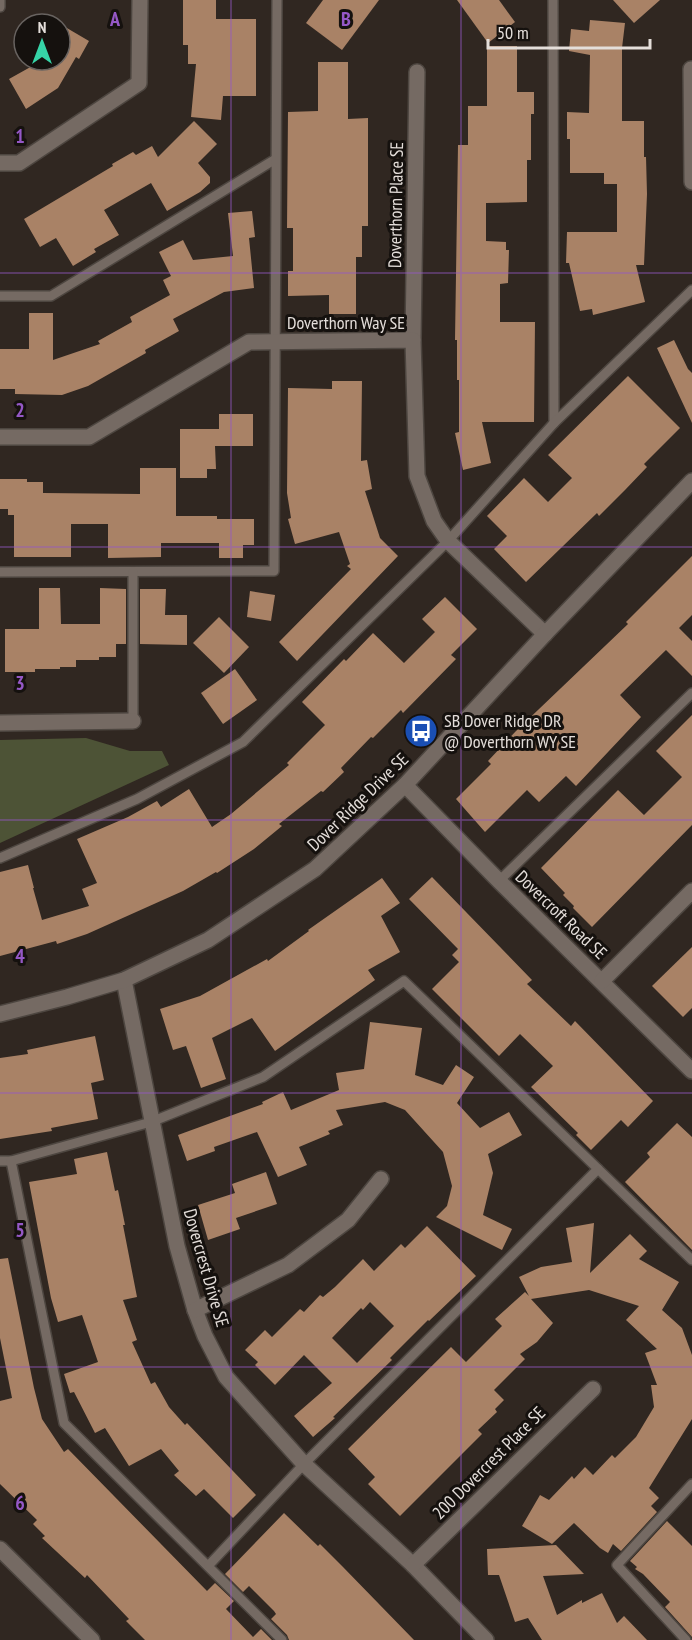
<svg xmlns="http://www.w3.org/2000/svg" width="692" height="1640" viewBox="0 0 692 1640" font-family="'PT Sans Narrow',sans-serif">
	<style>
		.green { fill: #4d5336 }
		.building { fill: #a98266; fill-rule: evenodd }
		.lines { fill: none; stroke-linecap: round; stroke-linejoin: round }
		.lane-casing { stroke: #4d4640; stroke-width: 12 }
		.street-casing { stroke: #4d4640; stroke-width: 18 }
		.lane { stroke: #756a63; stroke-width: 9 }
		.street { stroke: #756a63; stroke-width: 15 }
		.grid { fill: none; stroke: #9558c6; stroke-width: 1.5; stroke-opacity: 0.55 }
		.labels { text-anchor: middle; stroke-width: 6; stroke-linejoin: round; paint-order: stroke }
		.street-label { font-size: 18px; fill: #e4deda; stroke: #15110e }
		.poi-label { font-size: 18px; fill: #e4deda; stroke: #15110e; text-anchor: start }
		.grid-label { font-size: 20px; text-anchor: middle; font-weight: bold; fill: #9558c6; stroke: #15110e; stroke-width: 6; stroke-linejoin: round; paint-order: stroke }
	</style>
	<rect width="100%" height="100%" fill="#302721"/>
	<!-- green -->
	<polygon class="green" points="86,738 130,751 162,751 169,765 0,843 0,740"/>
	<!-- building -->
	<g class="building">
		<polygon points="183,0 216,0 216,19 256,19 256,96 223,96 221,120 191,117 196,64 188,64 188,45 183,45"/>
		<polygon points="323,0 379,0 342,50 306,23"/>
		<polygon points="457,0 499,0 515,22 488,43"/>
		<polygon points="613,0 660,0 634,23"/>
		<polygon points="590,20 625,23 622,48 622,121 644,121 644,157 646,157 647,194 644,265 636,265 645,302 593,315 592,309 580,311 569,263 566,263 567,232 617,232 617,184 604,184 604,173 570,173 570,139 567,139 567,112 589,113 590,55 569,51 571,29 589,31"/>
		<polygon points="60,24 89,41 79,59 76,57 58,88 26,109 9,79 43,60 64,60 60,57"/>
		<polygon points="487,46 517,46 517,92 534,92 534,114 531,114 531,160 527,160 527,202 486,203 486,241 506,242 506,250 509,250 508,283 500,284 500,322 535,322 534,422 482,422 491,463 463,470 455,433 459,432 459,380 457,380 457,340 455,340 458,145 468,145 468,106 487,106"/>
		<polygon points="318,62 348,62 348,119 368,118 368,226 362,226 362,257 356,257 356,314 329,314 329,295 288,296 288,271 293,271 293,228 287,228 288,112 318,111"/>
		<polygon points="194,121 217,144 198,163 210,177 210,183 200,192 167,211 151,183 104,210 119,235 94,249 96,252 73,266 56,238 40,247 24,219 113,166 112,164 133,152 136,155 152,146 158,157"/>
		<polygon points="252,211 255,237 249,238 254,288 224,292 173,319 179,331 145,350 146,353 88,386 62,395 15,394 15,389 0,389 0,349 29,349 29,313 53,313 53,360 100,344 98,341 132,322 130,317 170,295 163,280 171,276 159,252 183,240 193,260 233,256 228,213"/>
		<polygon points="674,340 688,369 692,373 692,423 657,348"/>
		<polygon points="628,376 680,428 644,464 647,467 625,490 599,516 597,513 526,582 494,549 507,536 487,516 524,478 548,502 572,478 548,455"/>
		<polygon points="332,381 362,381 361,461 367,460 372,489 365,491 380,538 398,556 297,661 279,642 351,569 347,566 350,564 339,532 295,544 288,519 291,518 287,493 288,388 332,389"/>
		<polygon points="219,414 253,414 253,446 215,446 216,469 207,469 207,478 180,478 180,429 219,429"/>
		<polygon points="140,468 176,468 176,516 217,516 217,519 254,519 254,545 243,545 243,558 219,558 219,543 161,543 161,557 108,558 108,524 71,524 71,557 14,557 14,515 8,515 8,509 0,509 0,479 27,479 27,482 43,482 43,493 140,494"/>
		<polygon points="692,556 692,615 679,628 692,641 692,676 666,650 620,695 641,717 576,786 566,776 539,802 527,790 485,832 456,799 491,764 488,761 516,731 628,624 626,622"/>
		<polygon points="39,588 60,588 61,624 100,624 100,588 126,589 126,644 116,644 116,657 99,657 99,660 76,660 76,667 60,667 60,669 35,669 35,672 5,672 5,629 39,629"/>
		<polygon points="140,589 166,589 165,615 187,615 187,645 140,644"/>
		<polygon points="250,591 275,595 271,621 247,617"/>
		<polygon points="445,597 477,629 451,655 456,659 403,713 401,710 373,738 371,737 341,768 344,772 323,792 321,791 279,824 282,826 254,849 217,873 216,872 183,891 87,934 57,944 56,941 0,956 0,872 28,865 34,888 33,888 42,920 89,906 82,889 97,883 77,839 128,817 157,801 161,807 189,789 212,827 231,814 289,765 287,763 325,725 302,702 344,659 346,661 373,633 404,663 435,632 422,619"/>
		<polygon points="219,617 249,647 224,673 193,643"/>
		<polygon points="235,669 257,700 223,724 201,693"/>
		<polygon points="692,715 692,825 592,927 573,908 574,906 563,895 565,893 541,868 618,790 644,815 682,777 656,751"/>
		<polygon points="432,877 532,980 527,984 571,1026 575,1021 653,1101 628,1127 621,1120 591,1150 576,1135 578,1133 531,1087 553,1066 520,1034 499,1056 432,989 459,962 452,955 458,949 409,899"/>
		<polygon points="382,878 400,903 381,916 400,952 368,970 375,980 275,1051 252,1018 212,1038 226,1079 201,1088 186,1046 173,1050 160,1009 200,996 267,959 268,961 309,931 308,930"/>
		<polygon points="692,947 692,1008 683,1017 652,986"/>
		<polygon points="370,1022 422,1028 415,1075 443,1085 456,1065 474,1077 457,1103 480,1128 509,1112 522,1135 488,1154 493,1173 483,1215 512,1229 502,1250 436,1217 447,1206 452,1186 443,1152 405,1110 385,1102 336,1110 343,1125 328,1131 330,1134 299,1147 307,1165 278,1177 257,1132 214,1147 215,1151 187,1161 178,1135 263,1104 262,1102 283,1092 291,1110 339,1090 336,1073 364,1069"/>
		<polygon points="95,1036 104,1080 91,1083 98,1119 51,1128 52,1131 0,1139 0,1058 28,1054 27,1050"/>
		<polygon points="677,1123 692,1137 692,1250 625,1182 650,1157 647,1153"/>
		<polygon points="107,1152 115,1191 118,1190 125,1225 123,1225 137,1297 123,1300 137,1340 132,1342 151,1384 155,1382 169,1407 185,1425 187,1423 256,1495 233,1518 204,1489 196,1496 174,1475 179,1471 161,1449 129,1466 105,1428 95,1433 74,1392 70,1393 64,1374 98,1362 82,1315 58,1322 51,1298 29,1182 77,1174 74,1159"/>
		<polygon points="266,1172 277,1204 236,1218 240,1229 208,1240 198,1205 235,1193 232,1184"/>
		<polygon points="594,1223 590,1273 630,1234 647,1251 639,1259 679,1282 662,1310 682,1328 692,1355 692,1419 649,1488 659,1498 651,1506 657,1512 621,1551 613,1544 608,1553 600,1548 574,1523 552,1544 522,1526 540,1495 549,1500 572,1476 574,1479 585,1467 593,1475 612,1455 615,1458 636,1437 654,1407 651,1385 657,1385 645,1353 657,1349 626,1320 639,1306 589,1290 531,1299 553,1323 537,1342 520,1354 525,1359 494,1390 504,1400 495,1409 497,1412 478,1430 482,1434 400,1516 368,1484 375,1477 348,1449 451,1347 466,1362 502,1326 495,1319 525,1292 529,1296 519,1277 541,1267 572,1262 566,1228"/>
		<path d="M427,1226L476,1276L429,1321L428,1320L390,1358L392,1360L333,1417L335,1418L313,1437L294,1416L332,1383L304,1355L275,1385L255,1365L258,1362L245,1350L265,1330L272,1337L300,1309L304,1312L320,1295L323,1297L335,1287L363,1259L374,1271L401,1244L405,1248ZM370,1302L394,1326L357,1363L332,1338L361,1308L363,1310Z"/>
		<polygon points="8,1258 34,1388 42,1419 64,1452 68,1449 207,1591 215,1583 234,1601 226,1609 253,1637 261,1629 272,1640 145,1640 126,1621 129,1619 87,1575 85,1578 42,1538 45,1536 33,1524 37,1520 0,1484 0,1401 12,1398 0,1338 0,1259"/>
		<polygon points="284,1513 318,1546 320,1544 343,1567 414,1640 289,1640 287,1635 271,1619 276,1614 274,1611 249,1586 243,1592 225,1574"/>
		<polygon points="667,1521 692,1546 692,1637 665,1607 670,1602 643,1574 635,1569 637,1567 630,1561"/>
		<polygon points="556,1545 584,1574 543,1576 557,1615 582,1600 582,1603 602,1593 617,1623 624,1616 647,1640 542,1640 528,1618 515,1622 499,1575 488,1575 487,1549"/>
	</g>
	<g class="lines">
		<!-- lane casing -->
		<g class="lane-casing">
			<g id="lane">
				<polyline points="553,0 554,423"/>
				<polyline points="0,7 0,0"/>
				<polyline points="0,296 51,296 274,160"/>
				<polyline points="0,572 274,571 277,0"/>
				<polyline points="133,572 133,721"/>
				<polyline points="0,858 137,799 243,742 448,541 554,423 692,290"/>
				<polyline points="499,881 692,693"/>
				<polyline points="0,1161 11,1161 151,1122 263,1077 404,981 692,1260"/>
				<polyline points="11,1161 64,1423 282,1640"/>
				<polyline points="209,1565 304,1464 598,1169"/>
				<polyline points="686,1640 617,1565 692,1484"/>
			</g>
		</g>
		<!-- street casing -->
		<g class="street-casing">
			<g id="street">
				<polyline points="691,69 692,182"/>
				<polyline points="0,163 19,163 139,83 140,0"/>
				<polyline points="413,340 417,72"/>
				<polyline points="0,437 89,437 249,342 413,340 417,476 434,521 448,541 545,634"/>
				<polyline points="0,723 133,721"/>
				<polyline points="405,785 499,881 692,1071"/>
				<polyline points="124,980 177,1246 195,1310 205,1336 226,1377 304,1464 413,1565 486,1640"/>
				<polyline points="602,981 692,891"/>
				<polyline points="0,1014 67,997 124,980 208,940 315,869 405,785 545,634 692,481"/>
				<polyline points="195,1310 288,1265 348,1220 381,1179"/>
				<polyline points="0,1549 92,1640"/>
				<polyline points="413,1565 593,1389"/>
			</g>
		</g>
		<!-- lane -->
		<use href="#lane" class="lane"/>
		<!-- street -->
		<use href="#street" class="street"/>
	</g>
	<!-- grid -->
	<path class="grid" d="M231,0V1640M461,0V1640M0,273H692M0,547H692M0,820H692M0,1093H692M0,1367H692"/>
	<!-- icons -->
	<defs>
		<g id="bus-disc" transform="scale(1.725)"><circle r="9.5" fill="#1a4fb4" stroke="#15110e"/><path d="M-5-6H5V4H4V6H2V4H-2V6H-4V4H-5ZM-3.5-4V0h7V-4ZM-3.5 1.2v1.5H-2V1.2ZM2 1.2v1.5H3.5V1.2Z" fill="#fff"/></g>
	</defs>
	<g fill-rule="evenodd">
		<use href="#bus-disc" x="421" y="731"/>
	</g>
	<g class="labels">
		<!-- street labels -->
		<g class="street-label">
			<text transform="translate(396 205) rotate(-89)" y="6">Doverthorn Place SE</text>
			<text x="346" y="329">Doverthorn Way SE</text>
			<text transform="translate(358 802) rotate(-44)" y="6">Dover Ridge Drive SE</text>
			<text transform="translate(561 915) rotate(44)" y="6">Dovercroft Road SE</text>
			<text transform="translate(206 1268) rotate(74)" y="6">Dovercrest Drive SE</text>
			<text transform="translate(489 1463) rotate(-45)" y="6">200 Dovercrest Place SE</text>
		</g>
		<!-- poi labels -->
		<g class="poi-label">
			<text x="444" y="727">SB Dover Ridge DR<tspan x="444" dy="21">@ Doverthorn WY SE</tspan></text>
		</g>
	</g>
	<g class="grid-label">
		<text x="115" y="26">A</text>
		<text x="346" y="26">B</text>
		<text x="20" y="143">1</text>
		<text x="20" y="417">2</text>
		<text x="20" y="690">3</text>
		<text x="20" y="963">4</text>
		<text x="20" y="1237">5</text>
		<text x="20" y="1510">6</text>
	</g>
	<!-- north arrow -->
	<g transform="translate(42 42)"><circle r="28" fill="#15110e" stroke="#686360" stroke-width="1.5"/>
	<path d="M0-4.5L10 22L0 15L-10 22Z" fill="#36d4a7"/>
	<text y="-9" font-size="16" font-weight="bold" text-anchor="middle" fill="#e4deda">N</text>
	</g>
	<!-- scale -->
	<path d="M488 39v9h162v-9" fill="none" stroke="#e4deda" stroke-width="3"/>
	<text x="497" y="39" font-size="18" fill="#e4deda" stroke="#15110e" stroke-width="4.5" paint-order="stroke">50 m</text>
</svg>
